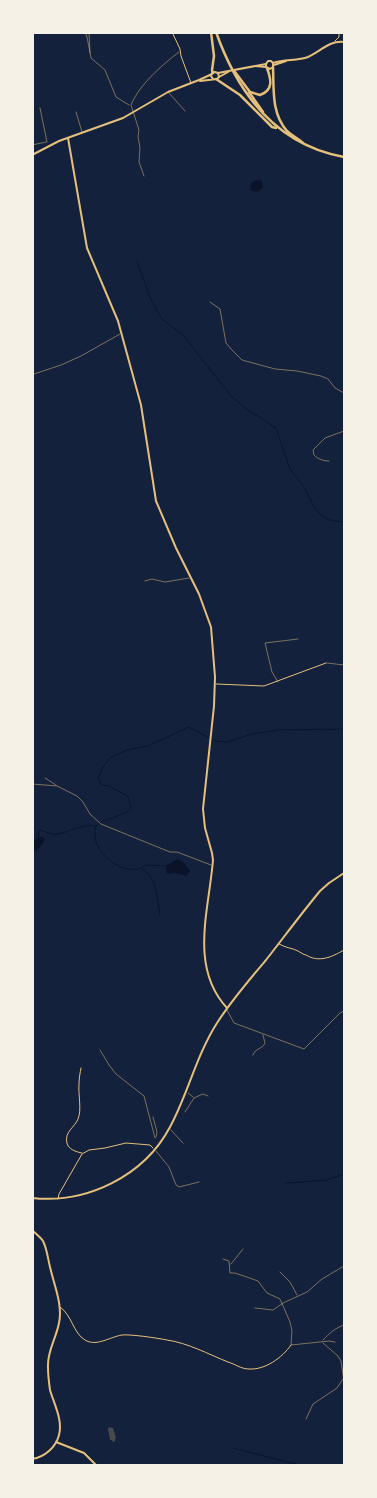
<svg xmlns="http://www.w3.org/2000/svg" width="377" height="1498" viewBox="0 0 377 1498" font-family="Poppins,sans-serif">
	<style>
		.water { fill: #0b132b }
		.lines { fill: none; stroke-linecap: round; stroke-linejoin: round }
		.stream { stroke: #0b132b; stroke-width: 1 }
		.building { fill: #48494c }
		.service { stroke: #e5c07b; stroke-width: 0.5 }
		.minor { stroke: #e5c07b; stroke-width: 1 }
		.tertiary { stroke: #e5c07b; stroke-width: 2 }
		.secondary { stroke: #e5c07b; stroke-width: 2 }
		.trunk { stroke: #e5c07b; stroke-width: 2.5 }
	</style>
	<rect width="100%" height="100%" fill="#14213d"/>
	<!-- water -->
	<g class="water">
		<polygon points="257,180 262,181 263,188 257,192 250,190 251,183"/>
		<polygon points="42,836 45,840 39,848 33,853 33,841"/>
		<polygon points="178,859 184,863 190,871 186,876 175,873 167,874 165,866"/>
	</g>
	<g class="lines">
		<!-- stream -->
		<g class="stream">
			<polyline points="137,262 152,302 162,319 183,335 232,397 248,410 276,428 290,469 304,487 315,509 321,515 329,520 344,522"/>
			<path d="M96,826C86,851 128,881 146,865L165,866"/>
			<path d="M38,837L40,830C43,831 48,833 51,834C65,836 78,823 96,826C107,818 120,817 131,809L128,796L109,786L101,785L98,779L103,767L110,758L127,750L148,746L189,727L215,741L227,742L252,734L279,730L344,729"/>
			<path d="M142,869C158,877 157,901 160,916"/>
			<polyline points="286,1183 327,1180 344,1174"/>
			<polyline points="233,1448 303,1466"/>
		</g>
	</g>
	<!-- building -->
	<polygon class="building" points="109,1427 113,1428 116,1438 115,1439 115,1441 113,1442 112,1440 110,1440 108,1429"/>
	<g class="lines">
		<!-- service -->
		<g class="service">
			<polyline points="85,32 87,37 91,58 105,70 116,97 129,105"/>
			<polyline points="89,32 90,53"/>
			<polyline points="169,93 185,111"/>
			<polyline points="40,108 47,142"/>
			<polyline points="76,112 82,132"/>
			<polyline points="32,145 46,142"/>
			<path d="M144,176L139,162L140,148L138,136L139,130L131,105C139,85 162,65 179,52"/>
			<polyline points="210,302 220,309 226,343 231,349 242,360 275,369 297,371 321,376 328,379 335,388 344,393"/>
			<polyline points="34,374 61,365 81,356 120,334"/>
			<path d="M329,461C323,461 318,459 314,455L313,450L325,438L344,431"/>
			<polyline points="145,581 152,579 165,582 189,578"/>
			<polyline points="327,663 344,665"/>
			<polyline points="278,682 272,672 265,643 298,639"/>
			<polyline points="45,778 56,785"/>
			<polyline points="32,784 57,786 77,796 83,802 90,814 101,824 170,852 177,852 211,865"/>
			<polyline points="227,1010 234,1023 304,1049 340,1013 344,1011"/>
			<polyline points="100,1050 109,1065 116,1074 144,1096 155,1138"/>
			<path d="M253,1055C255,1048 263,1049 265,1043L263,1035"/>
			<polyline points="188,1093 193,1097"/>
			<polyline points="185,1112 194,1098 203,1094 208,1096"/>
			<polyline points="153,1117 157,1132 156,1137"/>
			<polyline points="171,1130 183,1143"/>
			<polyline points="156,1151 169,1167 176,1185 179,1187 199,1182"/>
			<polyline points="223,1259 229,1261 230,1273 235,1273 258,1281 267,1293 280,1299 290,1322 292,1331 291,1345 329,1341 335,1342"/>
			<polyline points="231,1264 243,1249"/>
			<polyline points="280,1272 290,1282 297,1295"/>
			<polyline points="255,1308 273,1310 283,1303 307,1292 322,1279 344,1266"/>
			<path d="M323,1340C330,1333 335,1328 344,1325"/>
			<polyline points="323,1343 338,1356 341,1361 344,1381"/>
			<polyline points="306,1419 313,1404 337,1388 343,1379"/>
		</g>
		<!-- minor -->
		<g class="minor">
			<polyline points="172,32 180,49 181,56 191,83"/>
			<polyline points="335,41 339,37 339,32"/>
			<polyline points="216,684 264,686 326,663"/>
			<path d="M279,944C286,948 292,948 298,951C300,952 304,955 306,955C319,963 332,957 344,950"/>
			<path d="M81,1068C80,1073 79,1079 79,1084C78,1094 82,1110 78,1119C75,1127 64,1132 67,1143C68,1149 76,1152 82,1153"/>
			<polyline points="58,1199 59,1194 82,1154 89,1150 105,1148 126,1143 150,1145 153,1148"/>
			<path d="M60,1307C72,1315 73,1333 85,1340C96,1347 110,1337 122,1335C130,1334 157,1338 167,1340C188,1343 208,1354 228,1362C235,1364 241,1369 249,1369C265,1370 282,1358 291,1345"/>
		</g>
		<!-- tertiary -->
		<g class="tertiary">
			<path d="M273,63C285,59 297,61 308,57C321,51 330,40 344,42"/>
			<polyline points="274,65 286,61"/>
			<polyline points="56,1442 84,1453 97,1466"/>
		</g>
		<!-- secondary -->
		<g class="secondary">
			<polyline points="255,66 266,67 270,69 273,67 273,63 271,61 268,61 266,64 266,67"/>
			<polyline points="218,73 266,64"/>
			<polyline points="219,77 228,72"/>
			<polyline points="200,81 217,79 219,77 218,73 215,72 212,73 211,76 213,79"/>
			<path d="M68,138L87,248L118,321L141,405L156,501L176,548L199,594L211,627L215,677L214,706L203,809L205,828L212,853L213,860C209,910 189,967 227,1008"/>
			<polyline points="32,155 59,141 123,118 168,92 199,80 212,74"/>
			<path d="M32,1198C87,1204 144,1176 170,1127C188,1094 196,1056 217,1023C231,1001 249,980 266,960C284,937 301,914 320,891L329,883L344,873"/>
			<path d="M32,1230C36,1234 40,1237 43,1241C47,1249 48,1259 50,1267C54,1285 63,1305 59,1323C56,1339 47,1351 48,1367C48,1375 49,1383 50,1390C54,1404 63,1420 59,1435C56,1447 45,1457 32,1459"/>
		</g>
		<!-- trunk -->
		<g class="trunk">
			<polyline points="211,32 214,56 212,70 213,73"/>
			<path d="M216,32C238,94 277,145 344,157"/>
			<path d="M273,67C274,88 271,113 287,131C292,136 298,138 303,143"/>
			<path d="M235,72L250,92L260,95C274,90 271,79 267,68"/>
			<polyline points="216,79 240,95 272,127 276,128"/>
			<polyline points="249,92 263,112"/>
		</g>
	</g>
	<!-- border -->
	<rect width="377" height="1498" fill="none" stroke="#f6f1e7" stroke-width="68"/>
</svg>
